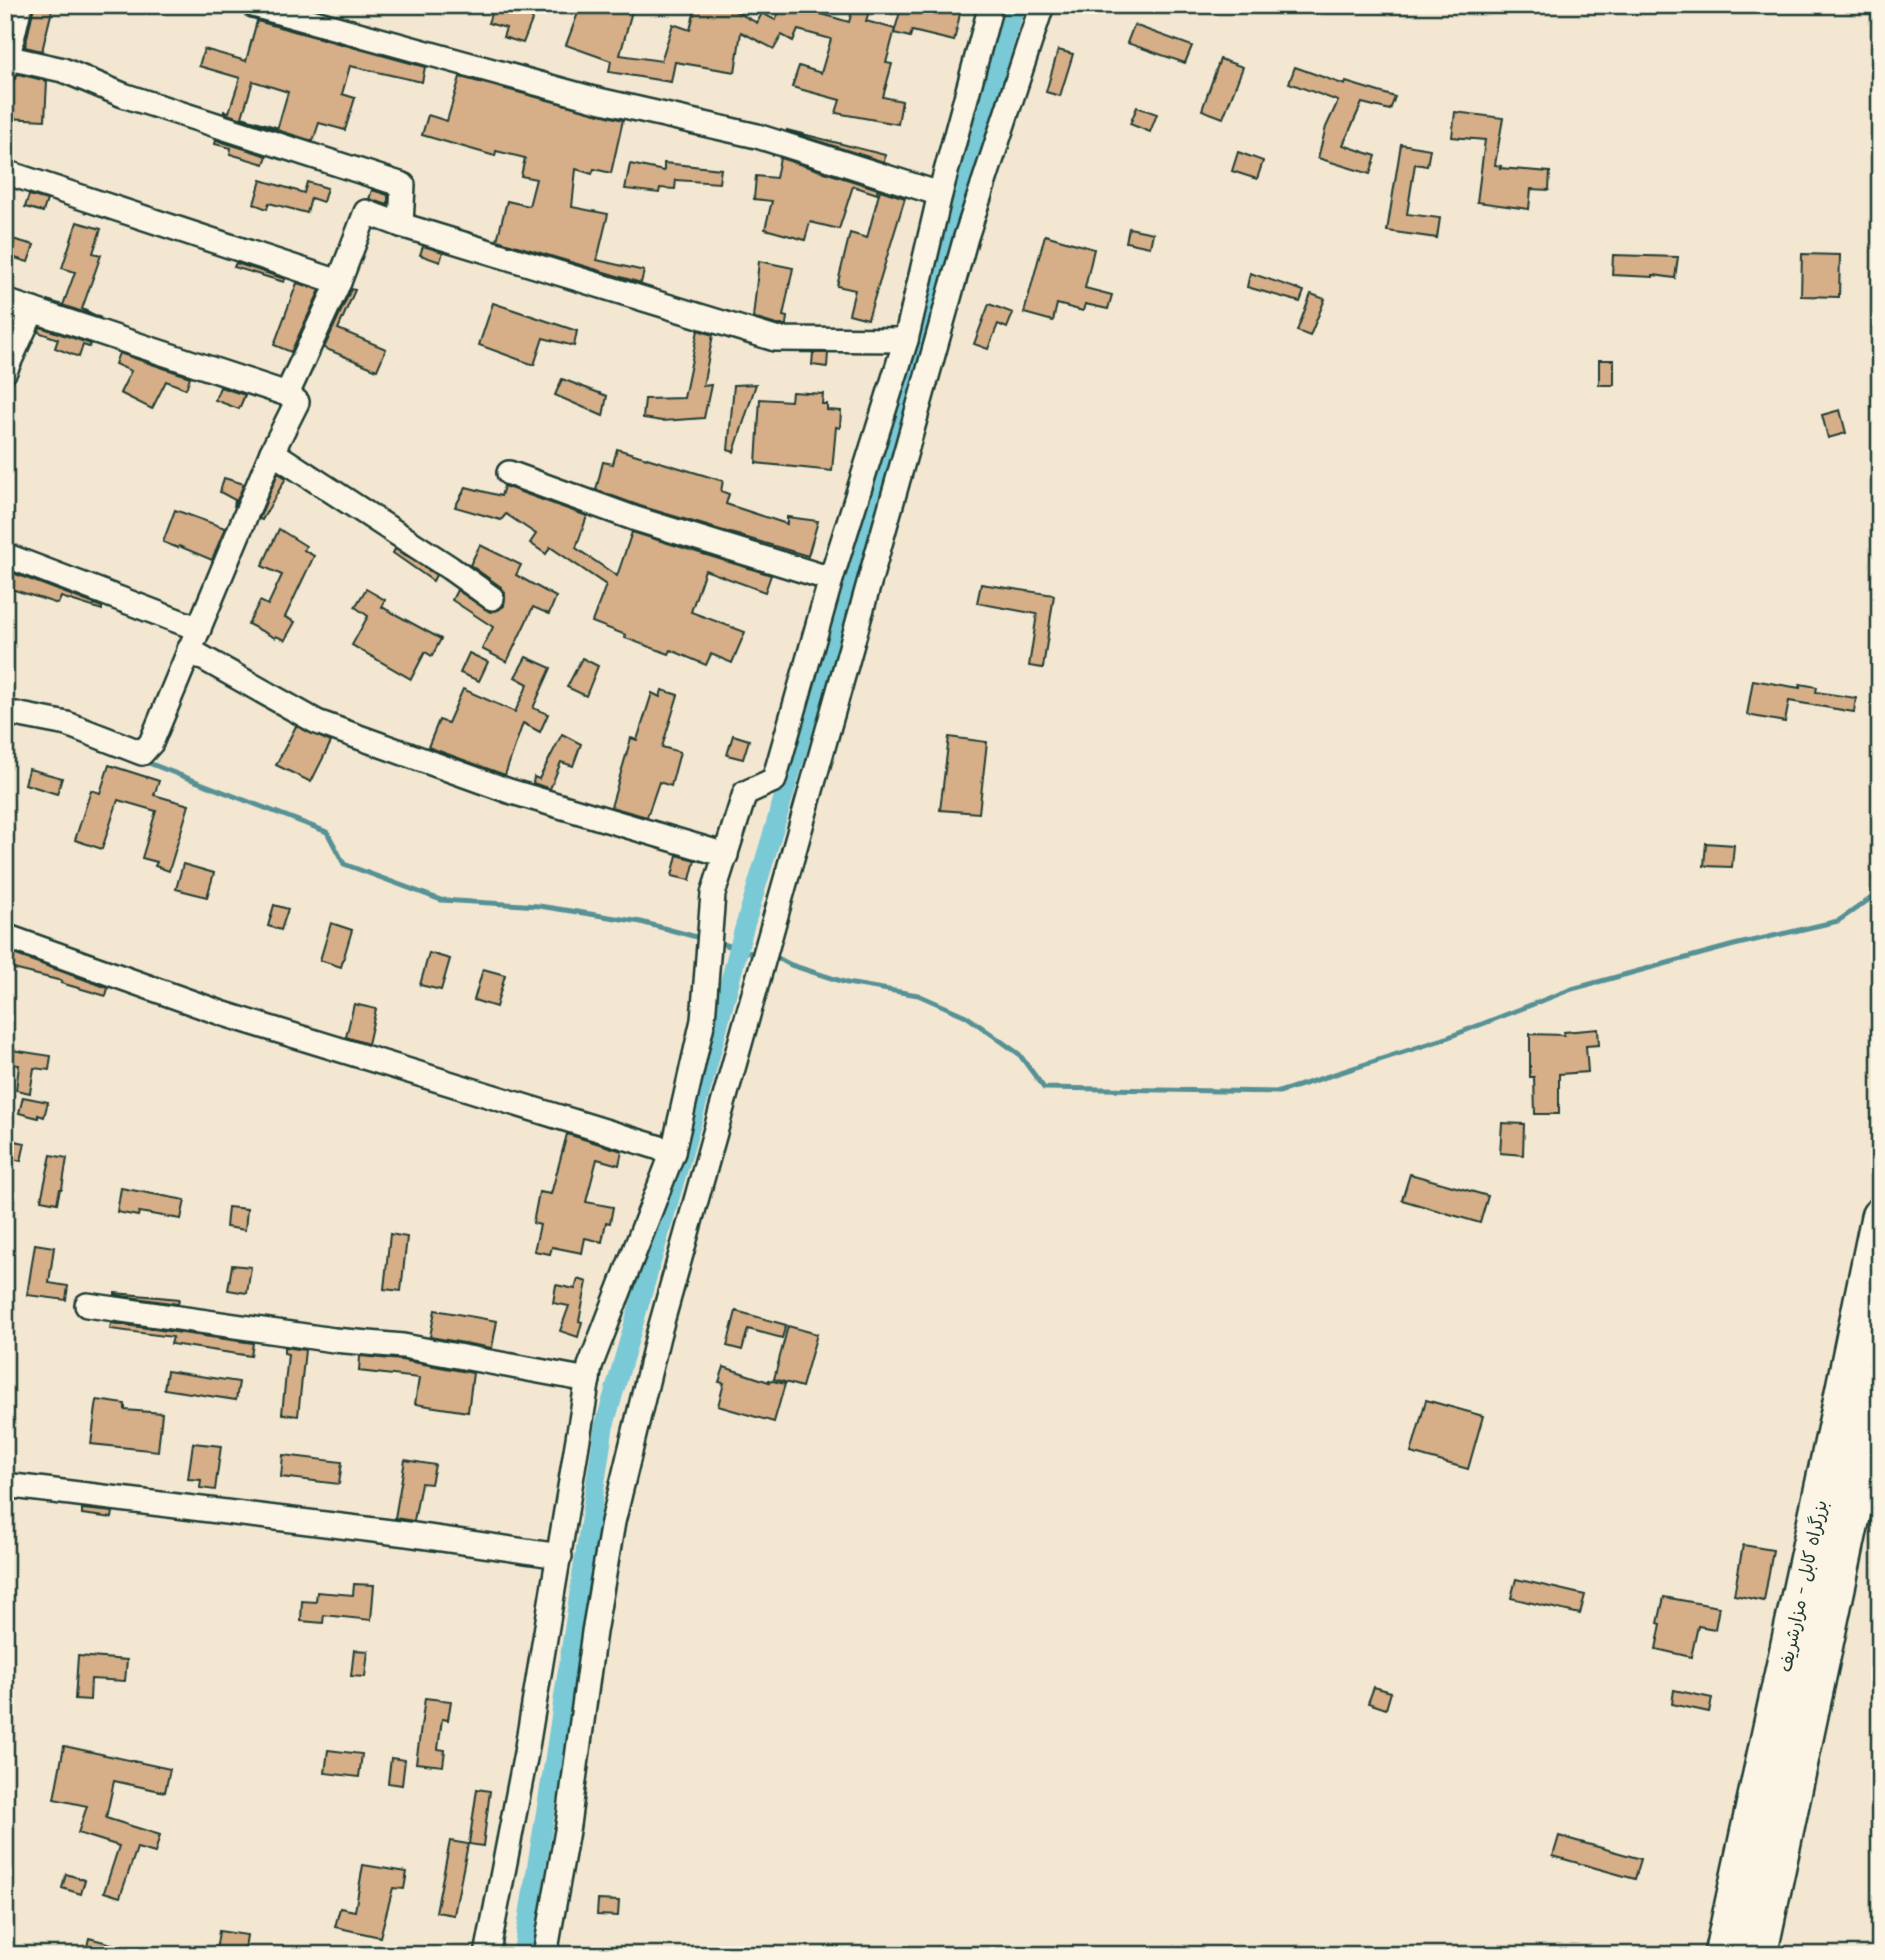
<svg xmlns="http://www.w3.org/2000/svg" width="1885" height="1960" viewBox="0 0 1885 1960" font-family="Mali,'Playpen Sans Arabic',sans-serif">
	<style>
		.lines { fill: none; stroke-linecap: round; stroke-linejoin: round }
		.stream { stroke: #569195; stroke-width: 5 }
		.canal { stroke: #7ac9d6; stroke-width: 19 }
		.building { fill: #d6ae87; stroke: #1f3d34; stroke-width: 2 }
		.minor-casing { stroke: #1f3d34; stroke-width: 28 }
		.trunk-casing { stroke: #1f3d34; stroke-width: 42 }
		.minor { stroke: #fcf5e5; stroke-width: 23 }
		.trunk { stroke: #fcf5e5; stroke-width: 37 }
		.labels { text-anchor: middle; stroke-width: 7; stroke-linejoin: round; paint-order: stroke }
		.street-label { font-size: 18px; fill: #1f3d34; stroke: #fcf5e5 }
	</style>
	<rect width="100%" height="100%" fill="#f4e7d2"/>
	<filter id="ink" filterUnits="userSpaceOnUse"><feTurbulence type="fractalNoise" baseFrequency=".0143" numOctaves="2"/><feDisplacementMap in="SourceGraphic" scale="14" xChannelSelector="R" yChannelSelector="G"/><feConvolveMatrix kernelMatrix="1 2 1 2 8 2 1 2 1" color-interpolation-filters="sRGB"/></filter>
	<g filter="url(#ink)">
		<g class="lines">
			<!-- stream -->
			<g class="stream">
				<polyline points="141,760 327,832 344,864 441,900 539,906 641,922 704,939"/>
				<polyline points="714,941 751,953 758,952"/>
				<polyline points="770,954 791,965 847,983 918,995 966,1016 1019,1054 1044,1088 1279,1092 1441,1040 1572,989 1734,945 1838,921 1880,892"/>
			</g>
			<!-- canal -->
			<polyline class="canal" points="522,1955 552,1773 604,1427 704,1080 743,932 887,451 965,173 1016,5"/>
		</g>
		<!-- building -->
		<g class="building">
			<polygon points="494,5 538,5 523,43 503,37 506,28 488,23"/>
			<polygon points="581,5 606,13 609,5 631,5 630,10 632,11 620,55 661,61 673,24 690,30 696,5 724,5 757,23 762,13 775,20 783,5 791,5 849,22 854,5 871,5 866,21 895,29 886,63 892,64 883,97 902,101 898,124 836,113 840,100 792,87 799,66 821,73 831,39 798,30 793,41 782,35 774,49 741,32 735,72 675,62 671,82 609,72 611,61 566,45"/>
			<polygon points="902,5 962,5 954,41 912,31 910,37 894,33"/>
			<polygon points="34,6 52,10 42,51 25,47"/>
			<polygon points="257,21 425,67 422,82 350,66 342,94 355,98 345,130 319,123 313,141 277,130 288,92 253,81 242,117 276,127 275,129 224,113 224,111 229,112 240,78 199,66 204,49 246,61"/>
			<polygon points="1134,25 1192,46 1185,63 1127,43"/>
			<polygon points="1058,50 1073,54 1060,96 1046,92"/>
			<polygon points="1220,59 1243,67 1223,118 1202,110"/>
			<polygon points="1295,67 1345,85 1346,82 1395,97 1390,110 1362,103 1343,145 1376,156 1370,174 1318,158 1326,127 1338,101 1289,83"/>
			<polygon points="18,74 47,81 45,120 5,118 7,83 15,79"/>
			<polygon points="460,77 623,120 611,173 594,169 592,174 576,169 572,207 608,214 597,260 644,271 641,283 497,240 507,201 529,206 536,179 521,176 525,158 496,151 495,156 422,135 428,115 447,121"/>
			<polygon points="1137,107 1157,114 1150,132 1130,124"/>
			<polygon points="1455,112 1503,118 1495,165 1501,166 1500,168 1550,172 1549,190 1531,189 1529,209 1477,202 1485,140 1452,137"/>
			<polygon points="787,130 885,155 884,162 787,131"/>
			<polygon points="216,140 267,156 264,164 230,154 231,148 215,144"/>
			<polygon points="1401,144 1430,149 1427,166 1415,164 1407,214 1440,218 1437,238 1387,231"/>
			<polygon points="1238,152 1263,161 1257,179 1232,171"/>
			<polygon points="780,158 878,189 877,194 853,186 839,229 810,222 805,240 765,229 772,201 754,199 756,176 776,178"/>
			<polygon points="664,163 721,169 719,183 676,180 675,189 660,188 659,193 625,189 630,164 664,171"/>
			<polygon points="261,180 304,193 307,182 327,188 323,202 311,198 307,213 269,203 267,209 254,204"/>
			<polygon points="372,190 388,195 388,205 369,199"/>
			<polygon points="880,190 905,198 868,319 849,314 855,290 837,286 850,233 867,238"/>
			<polygon points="29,195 47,200 43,212 25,207"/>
			<polygon points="77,222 101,229 93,253 101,255 82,309 101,318 47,300 63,305 75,272 62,268"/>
			<polygon points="1129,228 1153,233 1150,247 1126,242"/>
			<polygon points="1045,235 1094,249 1085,288 1112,295 1108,309 1085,304 1083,311 1057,304 1053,321 1024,313"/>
			<polygon points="5,237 34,245 28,262 5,255"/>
			<polygon points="423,246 443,252 440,262 420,255"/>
			<polygon points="1802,254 1840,255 1839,297 1801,296"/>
			<polygon points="1613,255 1678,257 1675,278 1653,275 1653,277 1612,275"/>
			<polygon points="759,261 793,268 783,316 787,317 786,325 777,325 753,318"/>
			<polygon points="236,263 285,279 284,282 234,267"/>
			<polygon points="1250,273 1304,291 1300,302 1247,287"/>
			<polygon points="297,283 320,290 291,352 274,345"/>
			<polygon points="351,289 355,290 338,329 386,349 377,370 324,348"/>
			<polygon points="1311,294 1325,299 1310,336 1297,331"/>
			<polygon points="493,303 577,331 574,346 543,338 534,365 479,345"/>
			<polygon points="989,304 1013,313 1007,328 998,324 988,349 974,344"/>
			<polygon points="40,327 91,344 89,347 83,345 79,357 55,348 58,339 38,332"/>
			<polygon points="698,330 713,335 703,386 711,385 704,418 662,421 643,418 645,399 684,398"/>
			<polygon points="119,353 190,377 186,389 166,381 152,409 120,393 131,371 115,364"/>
			<polygon points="813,353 828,353 827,367 812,365"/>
			<rect x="1599" y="360" width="15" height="25"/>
			<polygon points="562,379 607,396 603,416 555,395"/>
			<polygon points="756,384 734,452 728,450 734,385"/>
			<polygon points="220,387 245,395 239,409 215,400"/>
			<polygon points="792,392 823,394 822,404 827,404 827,410 841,411 840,428 836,427 832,471 756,463 760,399 791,401"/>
			<polygon points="1840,410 1846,433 1828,438 1822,415"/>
			<polygon points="617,449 723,481 721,491 729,494 726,504 787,524 787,517 818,521 808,556 640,506 596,490 603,462 613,464"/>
			<polygon points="278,473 286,478 262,520 259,519"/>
			<polygon points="224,478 244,484 234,507 235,500 220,492"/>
			<polygon points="504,486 587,516 576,548 617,576 632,532 771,575 765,592 705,570 691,612 745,632 732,663 711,654 706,665 671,650 669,654 625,638 626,635 592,622 606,585 550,547 546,554 530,543 536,534 506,514 501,520 455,507 466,487 501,496"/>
			<polygon points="175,510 225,528 212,560 179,546 178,548 163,542"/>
			<polygon points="279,529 306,546 304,550 314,556 285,617 295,622 285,640 276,636 275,638 248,624 260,601 268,605 282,575 262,566"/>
			<polygon points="480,545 521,565 516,575 556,597 549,614 533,607 507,662 482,649 493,627 452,600 457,590 490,612 498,610 504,606 505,593 501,587 470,565"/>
			<polygon points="395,549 436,575 433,581 393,553"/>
			<polygon points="5,570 102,607 102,610 61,597 58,604 5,587"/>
			<polygon points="981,584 1054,595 1043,668 1029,666 1037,614 977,603"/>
			<polygon points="366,589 385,600 382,607 441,639 432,656 425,652 411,679 352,645 368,616 355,607"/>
			<polygon points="469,653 488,662 479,681 460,673"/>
			<polygon points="526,657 551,668 533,708 548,714 540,732 523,723 505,775 428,747 439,720 448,723 463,689 515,712 528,684 515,677"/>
			<polygon points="582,658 598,666 586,696 567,687"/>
			<polygon points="1753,680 1800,688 1800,684 1817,687 1816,692 1856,698 1854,712 1789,701 1785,722 1747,715"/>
			<polygon points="662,690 678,695 662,747 680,752 671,786 659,782 647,817 611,807 631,738 637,740 652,693 660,697"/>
			<polygon points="296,726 331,742 311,782 276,765"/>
			<polygon points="562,734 581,744 573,766 561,762 550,789 533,783 534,777 539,779"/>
			<polygon points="733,735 749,740 743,759 727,755"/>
			<polygon points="949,737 987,742 979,813 940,810"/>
			<polygon points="109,765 159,781 154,795 189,805 169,871 155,866 157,862 142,858 156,811 118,800 102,849 75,840 91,790 100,793"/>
			<polygon points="29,769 62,778 57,794 25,784"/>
			<polygon points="1706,843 1734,845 1732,867 1704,866"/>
			<polygon points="677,855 695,860 690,880 672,876"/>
			<polygon points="183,864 214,873 207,897 176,889"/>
			<polygon points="274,905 288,909 281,930 268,926"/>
			<polygon points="331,923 352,930 341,967 320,960"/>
			<polygon points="5,951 108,988 106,996 61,983 62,981 5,967"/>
			<polygon points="429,953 450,959 441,990 420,985"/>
			<polygon points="483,969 505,975 496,1007 474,1000"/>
			<polygon points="354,1004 376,1009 368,1044 346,1037"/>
			<polygon points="1598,1029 1599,1045 1586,1046 1588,1072 1559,1074 1559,1114 1535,1114 1534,1077 1530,1077 1530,1034 1564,1035 1564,1032"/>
			<polygon points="5,1049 51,1056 49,1070 34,1068 30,1093 16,1090 19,1065 5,1063"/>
			<polygon points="23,1097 48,1102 44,1117 38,1115 38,1118 19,1113"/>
			<polygon points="1502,1123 1524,1124 1523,1155 1500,1153"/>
			<polygon points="567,1134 622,1151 619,1165 597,1159 586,1202 613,1207 610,1223 606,1222 602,1242 585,1238 582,1253 552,1247 550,1254 534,1251 540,1225 533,1223 539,1192 551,1194"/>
			<polygon points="5,1139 25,1143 21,1161 5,1157"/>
			<polygon points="51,1155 67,1158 62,1189 60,1189 57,1203 41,1200"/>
			<polygon points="1410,1174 1488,1196 1480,1223 1402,1200"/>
			<polygon points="121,1188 185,1200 181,1219 139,1212 138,1216 117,1212"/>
			<polygon points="228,1207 247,1209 245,1230 226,1227"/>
			<polygon points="390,1234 407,1237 401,1291 384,1289"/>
			<polygon points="35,1244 54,1247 49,1283 68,1286 66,1300 27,1295"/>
			<polygon points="232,1265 251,1267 247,1293 228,1290"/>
			<polygon points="578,1279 587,1282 579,1321 582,1322 578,1337 560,1331 569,1306 553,1303 556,1285 575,1289"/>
			<polygon points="115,1293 179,1299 178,1304 115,1295"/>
			<polygon points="435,1310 497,1321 492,1348 430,1337"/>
			<polygon points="736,1311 786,1325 782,1338 748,1329 742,1350 727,1346"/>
			<polygon points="111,1323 253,1343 251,1356 171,1344 173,1337 110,1329"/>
			<polygon points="788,1326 817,1334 802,1387 774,1379"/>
			<polygon points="284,1347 305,1350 298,1416 282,1414 288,1354 284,1353"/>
			<polygon points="360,1356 401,1360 473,1373 468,1412 415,1404 419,1378 359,1371"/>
			<polygon points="724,1367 769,1382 769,1380 785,1384 774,1422 718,1406 724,1383 719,1382"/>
			<polygon points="167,1371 239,1382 236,1400 164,1389"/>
			<polygon points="97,1400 125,1404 125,1410 162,1413 158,1451 91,1444"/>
			<polygon points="1426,1400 1483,1416 1468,1469 1411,1453"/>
			<polygon points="193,1443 221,1446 215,1490 200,1488 201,1480 188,1479"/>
			<polygon points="283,1455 342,1462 339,1484 281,1477"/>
			<polygon points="405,1460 435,1465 431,1484 421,1483 414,1521 395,1518"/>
			<polygon points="82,1509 113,1512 112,1518 82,1514"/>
			<polygon points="1743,1545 1773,1550 1764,1601 1734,1595"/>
			<polygon points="1516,1579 1585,1595 1580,1614 1511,1598"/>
			<polygon points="354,1584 374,1585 371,1620 324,1615 323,1623 301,1621 302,1601 316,1602 317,1592 353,1595"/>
			<polygon points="1664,1597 1719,1607 1715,1629 1698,1626 1691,1657 1656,1649 1661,1624 1658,1623"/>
			<polygon points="354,1650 368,1651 365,1677 351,1676"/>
			<polygon points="78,1656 127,1660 125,1681 91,1679 90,1700 75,1699"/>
			<polygon points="1374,1687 1391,1692 1386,1709 1368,1703"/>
			<polygon points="1674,1690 1712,1698 1709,1712 1672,1704"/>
			<polygon points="425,1698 451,1701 448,1720 442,1719 438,1749 445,1750 443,1766 416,1763"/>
			<polygon points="64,1746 170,1769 165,1792 114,1781 106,1818 160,1835 155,1853 137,1848 120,1897 104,1892 119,1846 78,1833 87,1806 54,1799"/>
			<polygon points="328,1750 362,1754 359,1777 325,1773"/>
			<polygon points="391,1758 405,1760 402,1785 388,1783"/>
			<polygon points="477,1789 490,1791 483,1846 469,1844"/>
			<polygon points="1559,1836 1641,1859 1635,1879 1553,1856"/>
			<polygon points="450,1841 468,1844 454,1915 436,1912"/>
			<polygon points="363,1865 407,1872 404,1889 393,1888 380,1937 335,1927 340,1908 355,1911"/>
			<polygon points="66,1874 85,1880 81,1894 62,1888"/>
			<polygon points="598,1900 619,1901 618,1916 597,1915"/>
			<polygon points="219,1931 247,1935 244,1955 216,1951"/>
			<polygon points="89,1938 134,1950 134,1955 85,1955"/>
		</g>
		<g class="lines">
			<!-- minor casing -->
			<g class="minor-casing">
				<g id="minor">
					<polyline points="253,5 594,99 757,136 940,194"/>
					<polyline points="5,57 63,70 123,95 403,185 401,225"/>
					<polyline points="5,69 20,5"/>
					<polyline points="5,172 339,282"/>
					<polyline points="5,301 287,394"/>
					<polyline points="5,371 33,310"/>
					<polyline points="272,452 450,568 492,598"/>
					<polyline points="509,473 636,519 831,579"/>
					<polyline points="5,555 199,629"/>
					<polyline points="189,650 317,722 509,791 726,855"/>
					<polyline points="5,712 67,724 142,753 151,743 272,452 297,402 287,394 339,282 366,212 401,225 775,339 906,340"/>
					<polyline points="5,936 224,1014 673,1152"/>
					<polyline points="87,1305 334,1340 403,1346 588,1380"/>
					<polyline points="5,1485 407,1534 560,1556"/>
					<polyline points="487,1955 526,1753 590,1366 673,1152 703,1020 713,894 745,793 774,780 831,579 906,340 940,194 991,5"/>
					<polyline points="545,1955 568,1825 594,1632 613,1522 658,1336 966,237 1042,5"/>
				</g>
			</g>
			<!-- trunk casing -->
			<g class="trunk-casing">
				<g id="trunk">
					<polyline points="1723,1955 1840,1412 1880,1217"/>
					<polyline points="1758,1955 1880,1380"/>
				</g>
			</g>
			<!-- minor -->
			<use href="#minor" class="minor"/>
			<!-- trunk -->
			<use href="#trunk" class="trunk"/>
		</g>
	</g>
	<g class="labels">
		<!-- street labels -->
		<g class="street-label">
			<text transform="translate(1803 1586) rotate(-78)" y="6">بزرگراه کابل - مزارشریف</text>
		</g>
	</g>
	<!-- margin -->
	<rect width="1885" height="1960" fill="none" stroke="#fcf5e5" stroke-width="28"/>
	<rect x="14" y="14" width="1857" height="1932" fill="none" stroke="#1f3d34" stroke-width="2.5" filter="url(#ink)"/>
</svg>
